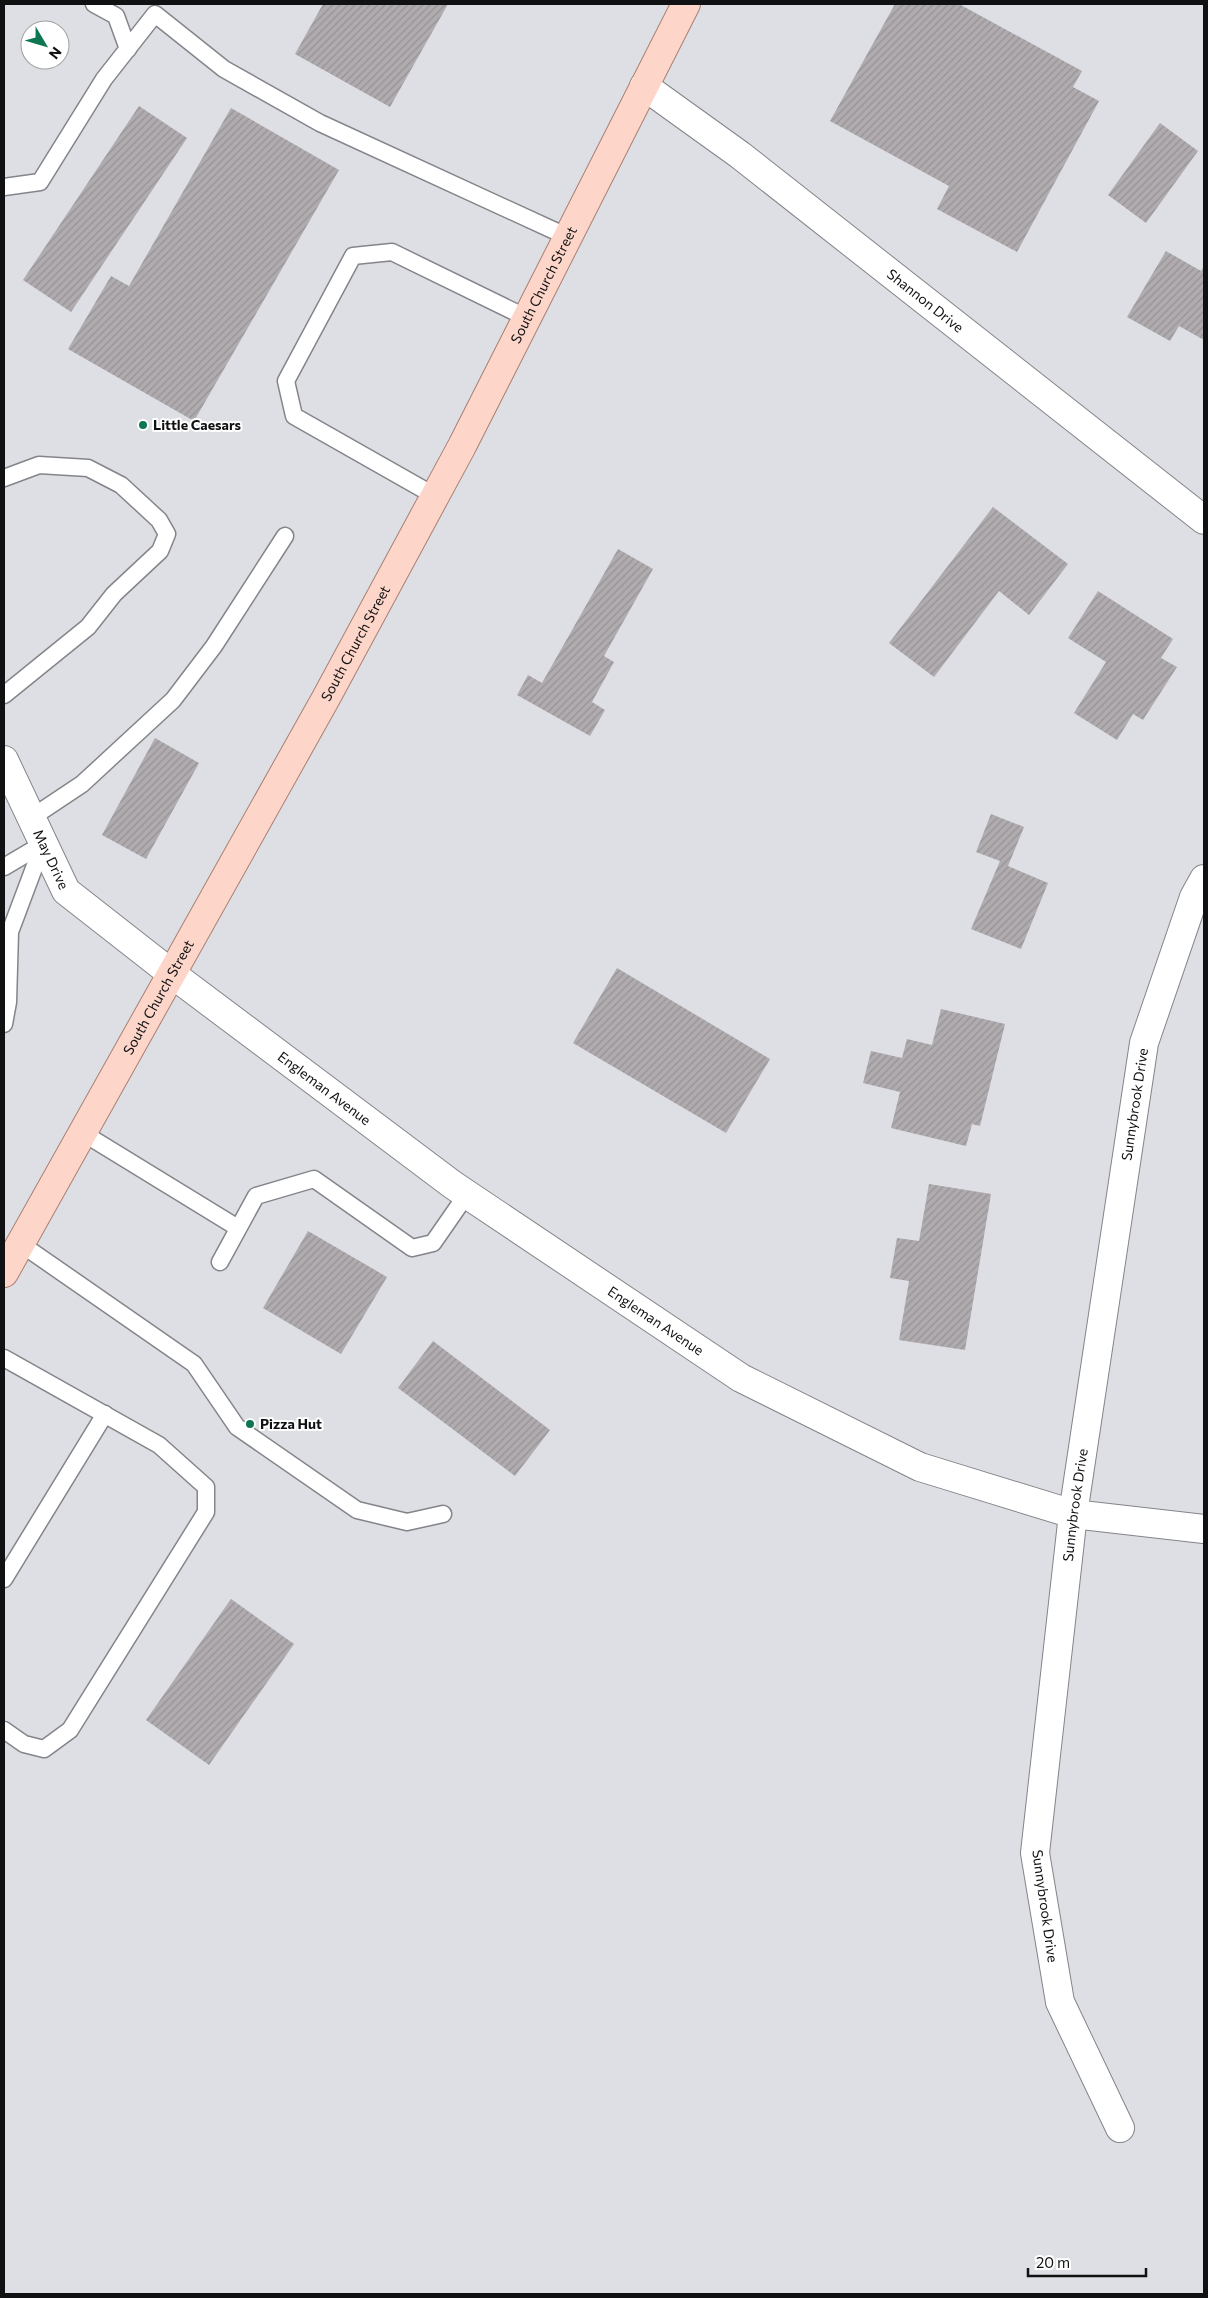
<svg xmlns="http://www.w3.org/2000/svg" width="1208" height="2298" viewBox="0 0 1208 2298" font-family="Commissioner,sans-serif">
	<style>
		.building { fill: url(#building-hatch) }
		.lines { fill: none; stroke-linecap: round; stroke-linejoin: round }
		.service-casing { stroke: #83858a; stroke-width: 19 }
		.minor-casing { stroke: #83858a; stroke-width: 30 }
		.primary-casing { stroke: #a97f72; stroke-width: 30 }
		.service { stroke: #fff; stroke-width: 16 }
		.minor { stroke: #fff; stroke-width: 28 }
		.primary { stroke: #fdd6c9; stroke-width: 28 }
		.poi-dot { fill: #0c7751; stroke: #fff; stroke-width: 2 }
		.labels { text-anchor: middle; stroke-width: 4; stroke-linejoin: round; paint-order: stroke }
		.street-label { font-size: 14px; fill: #101112; stroke: #fff }
		.poi-label { font-size: 14px; font-weight: bold; fill: #101112; stroke: #fff; text-anchor: start }
	</style>
	<defs>
		<pattern id="building-hatch" width="6" height="6" patternUnits="userSpaceOnUse" patternTransform="scale(1.25)"><rect width="6" height="6" fill="#b0abae"/><path d="M-1 1l2-2M0 6l6-6M5 7l2-2" fill="none" stroke="#969295"/></pattern>
	</defs>
	<rect width="100%" height="100%" fill="#dddfe4"/>
	<!-- building -->
	<g class="building">
		<polygon points="323,4 448,4 390,107 295,54"/>
		<polygon points="895,4 959,4 1082,71 1073,87 1099,101 1017,252 937,209 949,186 830,121"/>
		<polygon points="139,106 187,138 71,312 23,280"/>
		<polygon points="231,108 339,170 194,421 68,349 111,276 129,286"/>
		<polygon points="1160,123 1198,151 1146,223 1108,195"/>
		<polygon points="1166,251 1201,271 1204,266 1204,340 1179,326 1170,341 1127,317"/>
		<polygon points="993,507 1068,564 1029,615 999,591 934,677 889,643"/>
		<polygon points="618,549 653,569 604,656 614,662 592,702 605,710 590,736 517,695 528,675 542,683"/>
		<polygon points="1098,591 1173,639 1161,658 1177,667 1143,720 1133,714 1117,740 1074,713 1106,662 1068,638"/>
		<polygon points="155,738 199,763 146,859 102,835"/>
		<polygon points="991,814 1024,827 1008,866 1048,883 1021,949 971,929 1000,861 976,852"/>
		<polygon points="617,968 770,1059 726,1133 573,1043"/>
		<polygon points="941,1009 1005,1024 980,1126 972,1124 966,1146 891,1128 900,1092 863,1083 871,1051 902,1058 907,1039 932,1045"/>
		<polygon points="929,1184 991,1194 965,1350 899,1340 909,1281 890,1278 897,1238 919,1241"/>
		<polygon points="308,1231 387,1277 341,1354 263,1308"/>
		<polygon points="433,1341 550,1430 515,1476 398,1388"/>
		<polygon points="231,1599 294,1644 209,1765 146,1720"/>
	</g>
	<g class="lines">
		<!-- service casing -->
		<g class="service-casing">
			<g id="service">
				<polyline points="94,4 116,16 128,49"/>
				<polyline points="4,187 40,182 104,79 155,14 224,69 320,123 568,237"/>
				<polyline points="4,478 39,465 88,468 121,485 159,520 167,534 160,551 114,594 88,627 4,695"/>
				<polyline points="435,496 294,416 286,381 353,256 392,252 527,318"/>
				<polyline points="31,818 82,784 173,700 214,646 285,536"/>
				<polyline points="4,867 43,844"/>
				<polyline points="4,1024 8,1002 10,932 43,844"/>
				<polyline points="83,1133 238,1228"/>
				<polyline points="21,1244 194,1364 237,1427 357,1510 407,1522 443,1514"/>
				<polyline points="220,1262 256,1196 314,1179 412,1248 433,1243 467,1194"/>
				<polyline points="4,1358 159,1445 206,1487 206,1512 70,1730 44,1749 24,1744 4,1730"/>
				<polyline points="4,1579 105,1414"/>
			</g>
		</g>
		<!-- minor casing -->
		<g class="minor-casing">
			<g id="minor">
				<path id="s1" d="M644,86L740,155L1204,520"/>
				<path id="s2" d="M4,760L66,891L172,974L453,1185L741,1378L920,1467L1073,1514L1204,1529"/>
				<path id="s3" d="M1120,2128L1060,2002L1035,1853L1073,1514L1144,1043L1194,897L1204,879"/>
			</g>
		</g>
		<!-- primary casing -->
		<g class="primary-casing">
			<g id="primary">
				<path id="s4" d="M4,1273L326,698L462,446L686,4"/>
			</g>
		</g>
		<!-- service -->
		<use href="#service" class="service"/>
		<!-- minor -->
		<use href="#minor" class="minor"/>
		<!-- primary -->
		<use href="#primary" class="primary"/>
	</g>
	<!-- markers -->
	<g class="poi-dot">
		<circle cx="143" cy="425" r="5"/>
		<circle cx="250" cy="1424" r="5"/>
	</g>
	<g class="labels">
		<!-- street labels -->
		<g class="street-label">
			<text dy="5" stroke="none"><textPath href="#s4" startOffset="1126">South Church Street</textPath></text>
			<text dy="5" stroke="none"><textPath href="#s1" startOffset="354">Shannon Drive</textPath></text>
			<text dy="5" stroke="none"><textPath href="#s4" startOffset="721">South Church Street</textPath></text>
			<text dy="5" stroke="none"><textPath href="#s2" startOffset="110">May Drive</textPath></text>
			<text dy="5" stroke="none"><textPath href="#s4" startOffset="316">South Church Street</textPath></text>
			<text dy="5" stroke="none"><textPath href="#s2" startOffset="470">Engleman Avenue</textPath></text>
			<text dy="5" stroke="none"><textPath href="#s3" startOffset="1046">Sunnybrook Drive</textPath></text>
			<text dy="5" stroke="none"><textPath href="#s2" startOffset="875">Engleman Avenue</textPath></text>
			<text dy="5" stroke="none"><textPath href="#s3" startOffset="641">Sunnybrook Drive</textPath></text>
			<text transform="translate(1045 1906) rotate(82)" y="5">Sunnybrook Drive</text>
		</g>
		<!-- poi labels -->
		<g class="poi-label">
			<text x="153" y="430">Little Caesars</text>
			<text x="260" y="1429">Pizza Hut</text>
		</g>
	</g>
	<!-- border -->
	<rect width="1208" height="2298" fill="none" stroke="#101112" stroke-width="10"/>
	<!-- north arrow -->
	<g transform="translate(45 45) rotate(128)"><circle r="24" fill="#ffffff" stroke="#9fa0a0"/>
	<path d="M0-4L9 19L0 12L-9 19Z" fill="#0c7751"/>
	<text y="-8" font-size="14" font-weight="bold" text-anchor="middle" fill="#101112">N</text>
	</g>
	<!-- scale -->
	<path d="M1028 2268v8h118v-8" fill="none" stroke="#101112" stroke-width="2.5"/>
	<text x="1036" y="2268" font-size="15" fill="#101112" stroke="#ffffff" stroke-width="4" paint-order="stroke">20 m</text>
</svg>
